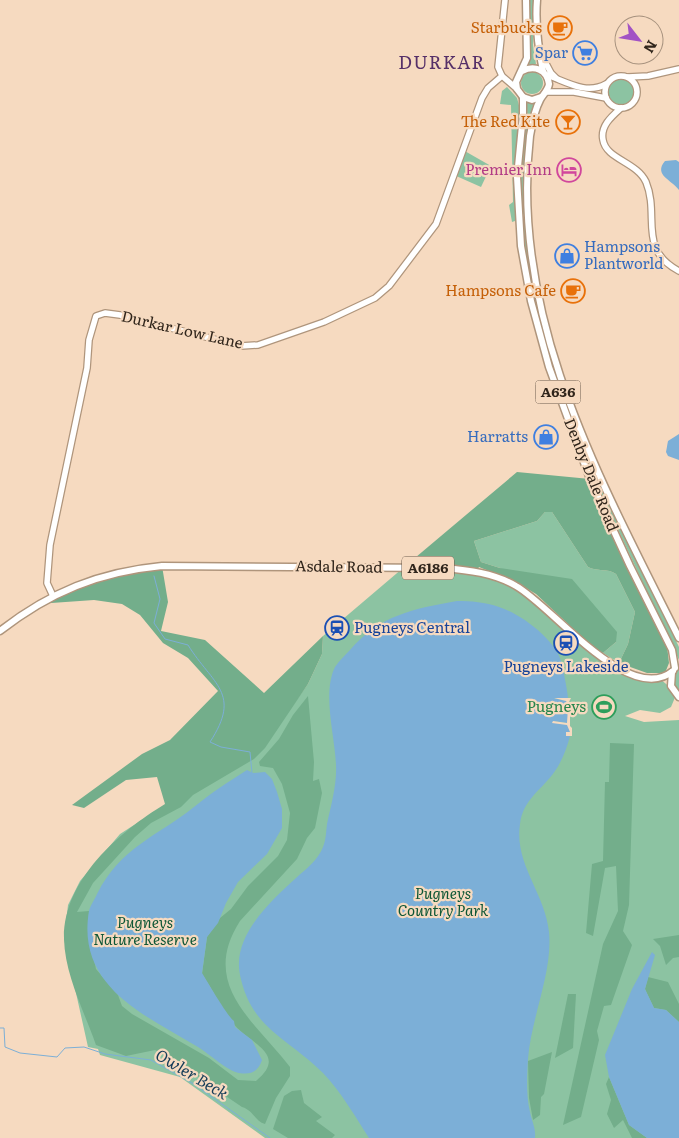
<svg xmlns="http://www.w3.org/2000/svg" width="679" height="1138" viewBox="0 0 679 1138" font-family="Literata,serif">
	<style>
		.green { fill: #8cc3a2 }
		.forest { fill: #73ae8b }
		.water { fill: #7cafd7 }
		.pier { fill: #f6dac0 }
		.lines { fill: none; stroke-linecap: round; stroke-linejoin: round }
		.stream { stroke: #7cafd7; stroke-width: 1 }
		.secondary-casing { stroke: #af957c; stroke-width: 8 }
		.primary-casing { stroke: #af957c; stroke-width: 9 }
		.secondary { stroke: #fff; stroke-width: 5.5 }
		.primary { stroke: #fff; stroke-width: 6 }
		.labels { text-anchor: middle; stroke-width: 4.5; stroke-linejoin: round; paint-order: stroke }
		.shield { fill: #f6dac0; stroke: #6b5b4c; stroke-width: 1 }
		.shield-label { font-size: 14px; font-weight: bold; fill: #30251b }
		.food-label { font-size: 15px; fill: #c56008; stroke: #f6dac0; text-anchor: end }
		.shop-label { font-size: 15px; fill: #366cbe; stroke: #f6dac0; text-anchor: end }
		.hotel-label { font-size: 15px; fill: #b23c85; stroke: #f6dac0; text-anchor: end }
		.street-label { font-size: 15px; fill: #30251b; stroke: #f6dac0 }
		.transit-label { font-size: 15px; fill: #164399; stroke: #f6dac0; text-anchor: start }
		.leisure-label { font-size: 15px; fill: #27864d; stroke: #f6dac0; text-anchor: end }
		.park-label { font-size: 15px; font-style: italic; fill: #0d5635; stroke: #f6dac0 }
		.water-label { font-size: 16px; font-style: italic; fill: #153c58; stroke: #f6dac0 }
		.quarter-label { font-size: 18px; letter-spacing: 1px; fill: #563068; stroke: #f6dac0 }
	</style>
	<rect width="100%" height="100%" fill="#f6dac0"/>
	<!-- green -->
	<g class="green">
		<polygon points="529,0 535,0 533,45 536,64 528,64 530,46"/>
		<circle cx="532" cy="83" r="11"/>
		<circle cx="621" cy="92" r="13"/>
		<polygon points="507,87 517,98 520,109 516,171 517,214 515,215 515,221 512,222 509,205 513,202 511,105 500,104 502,91"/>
		<path d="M526,102L535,103L530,117L527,217L522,213C521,195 520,176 521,157C523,140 530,119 526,102Z"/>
		<polygon points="463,150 491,166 481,187 454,175"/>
		<path d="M522,218L527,223L533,280L540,317L561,394C541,337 527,279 522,218Z"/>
		<polygon points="564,395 593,470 679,647 679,660 592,474"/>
		<path d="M545,512H552L588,567C597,572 608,568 616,574L635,612L628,644L619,663L603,653L616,642L500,568L481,562L474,541L537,521Z"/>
		<polygon points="403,568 463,570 516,586 586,647 633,674 660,679 671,688 675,668 679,664 679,697 676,695 671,707 660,713 640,710 625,716 644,722 679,720 679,1138 265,1138 180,1077 100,1055 98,1049 88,1047 64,939 68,905 80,881 120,834 165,805 290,709 308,684 322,654 323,636"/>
	</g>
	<!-- forest -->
	<g class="forest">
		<path d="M517,472L590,479L666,637L669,663L665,673H647L619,663L628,644L635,612L616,574C608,568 597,572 588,567L552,512H545L537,521L474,541L481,562L500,568L572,579L617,632L616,642L603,653L597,651L536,594L516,582L479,567L476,572L403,568Z"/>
		<path d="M162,566L168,602L161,631L205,640L264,693L323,636L322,654L308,684L265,748L254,759L193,795L181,807L151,823L135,837L93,883L77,912L89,911L88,931L96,969L118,995L122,1006L132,1014L209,1058L238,1080L256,1081C290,1053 247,1043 233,1023C221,1008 213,990 202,974L207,937L220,918L231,909L248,886L278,856L287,840L290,813L282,784L273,768L260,766L259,762L279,739L293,715L308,696L314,762L313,781L319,779L322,793L315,828L307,838L297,859L240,921C199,985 255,1021 290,1067V1076L276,1098L265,1124C255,1121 253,1110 242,1107L202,1080L187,1066L155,1050L126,1056L96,1045C84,1011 65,975 64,939C63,880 119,832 165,804L157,777L126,780L84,808L72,805L142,754L170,740L218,691L188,658L163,643L140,615L122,604L94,600L37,604L83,583Z"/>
		<polygon points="610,743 634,744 629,905 623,931 632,945 611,1005 604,1006 597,1031 599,1040 581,1117 563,1125 603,944 618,911 616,866 605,868 593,936 586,933 592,864 603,861 605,782 609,782"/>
		<polygon points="679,935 679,957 673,958 666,965 660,946 653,939"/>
		<polygon points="648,977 668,982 679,1004 679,1022 666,1010 654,1008 645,989"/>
		<polygon points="568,994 576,994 573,1048 555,1058"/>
		<polygon points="552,1052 544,1094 541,1097 540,1115 533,1120 529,1098 528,1061"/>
		<polygon points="609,1077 629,1125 647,1138 632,1138 623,1120 614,1128 607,1114 611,1100 606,1084"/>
		<polygon points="301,1090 304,1103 322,1117 316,1121 335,1135 332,1138 288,1138 273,1129 284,1096 292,1091"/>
	</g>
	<!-- water -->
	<g class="water">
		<path d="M676,160L679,162V190C672,180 653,175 665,161Z"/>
		<polygon points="679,434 679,460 668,456 666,452 668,441"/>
		<path d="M457,601C471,601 485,602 499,607C521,614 558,641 562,665C564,674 567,688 568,698H554L567,701L570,705L567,723L553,721L568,725L570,732H567L566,736H570C567,748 562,761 555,771C542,790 523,799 520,824C514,864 545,893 549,932C553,972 531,1018 528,1059C527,1076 526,1096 530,1112C532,1122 536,1128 535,1138H369C355,1116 341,1092 323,1073C288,1038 251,1029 240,975C232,936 270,902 296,878C306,869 318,860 323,847C326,840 326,832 327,824C331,805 337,785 336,765C335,737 322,693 335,667C339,661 345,655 350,650C380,615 413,609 457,601Z"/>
		<path d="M247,770L253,773L265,772L272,779L277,792L282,809V828L267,854L238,882L226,903L218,923L207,937L202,973C208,983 228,1017 234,1021L235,1027L252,1040L262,1060C258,1072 251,1075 239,1073C229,1072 208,1053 198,1047C145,1015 76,987 89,911C90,906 95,899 97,894C121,847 156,837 194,807C211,793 228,782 247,770Z"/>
		<polygon points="652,952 655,955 645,989 654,1008 666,1010 679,1022 679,1138 647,1138 629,1125 609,1077 605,1055 632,989"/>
	</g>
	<!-- pier -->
	<polygon class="pier" points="554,698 571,698 569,702 572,703 573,709 570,711 570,726 572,728 572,736 566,736 566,732 570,732 567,725 552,723 553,721 567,723 568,708 570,708 566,701"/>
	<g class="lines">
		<!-- stream -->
		<g class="stream">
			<path d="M154,576L160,599L154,623L165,639L188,645C213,685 242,693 210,742L221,747L250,752L252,773"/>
			<polyline points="0,1028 4,1028 5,1047 20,1053 57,1057 65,1048 84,1047 105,1054 151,1060 192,1083 270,1138"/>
		</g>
		<!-- secondary casing -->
		<g class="secondary-casing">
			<g id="secondary">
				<polyline points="505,0 498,67 502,76 517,89"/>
				<polyline points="541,54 551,73 556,78"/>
				<path d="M547,75C567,82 586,95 606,84"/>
				<circle cx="621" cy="92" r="16"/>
				<polyline points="628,77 648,76 679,69"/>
				<polyline points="547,92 574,92 606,98"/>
				<path d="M621,108C612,116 600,126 603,140C606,159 637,162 646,182C660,216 637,249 679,271"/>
				<polyline points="53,596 47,583 50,545 87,368 89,340 96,316 105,313 120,315 241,346 258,345 324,322 375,298 389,286 436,224 482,98 488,88 502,76"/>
			</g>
		</g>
		<!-- primary casing -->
		<g class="primary-casing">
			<g id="primary">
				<polyline points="526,0 527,58 516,82 517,89 523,97 532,100 541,97"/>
				<path d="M537,0C535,25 538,47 543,71"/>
				<path d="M522,71C534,65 547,69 549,84C548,91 543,94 540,100C534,111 532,124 530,136C509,319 601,481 679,638"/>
				<polyline points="523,97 523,115 517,177 521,246 531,301 549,367 590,479 630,566 672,650 675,668"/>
				<path d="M0,631C50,592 99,572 162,566L443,568C468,570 494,573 516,586C552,606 629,707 673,671"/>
				<polyline points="672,672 671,686 679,697"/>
			</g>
		</g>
		<!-- secondary -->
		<use href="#secondary" class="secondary"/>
		<!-- primary -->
		<use href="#primary" class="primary"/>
	</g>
	<!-- icons -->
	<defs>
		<g id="cafe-ring" transform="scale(1.25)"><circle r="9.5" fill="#f6dac0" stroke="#e8710a" stroke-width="1.5"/><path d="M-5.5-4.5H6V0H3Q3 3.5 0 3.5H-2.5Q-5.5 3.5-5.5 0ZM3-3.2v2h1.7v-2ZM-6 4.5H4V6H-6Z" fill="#e8710a"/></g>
		<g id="supermarket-ring" transform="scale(1.25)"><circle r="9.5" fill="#f6dac0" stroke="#3f7fe0" stroke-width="1.5"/><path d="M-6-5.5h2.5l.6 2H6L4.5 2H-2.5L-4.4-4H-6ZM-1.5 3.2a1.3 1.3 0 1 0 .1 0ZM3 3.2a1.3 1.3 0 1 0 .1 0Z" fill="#3f7fe0"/></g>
		<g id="bar-ring" transform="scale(1.25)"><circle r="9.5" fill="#f6dac0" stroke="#e8710a" stroke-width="1.5"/><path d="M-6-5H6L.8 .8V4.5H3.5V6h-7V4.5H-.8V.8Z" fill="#e8710a"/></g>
		<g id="hotel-ring" transform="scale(1.25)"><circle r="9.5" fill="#f6dac0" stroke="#d1479c" stroke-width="1.5"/><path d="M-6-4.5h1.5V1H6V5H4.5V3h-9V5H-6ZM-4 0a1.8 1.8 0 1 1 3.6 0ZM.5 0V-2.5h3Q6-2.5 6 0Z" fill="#d1479c"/></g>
		<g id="shop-ring" transform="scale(1.25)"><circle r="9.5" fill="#f6dac0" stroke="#3f7fe0" stroke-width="1.5"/><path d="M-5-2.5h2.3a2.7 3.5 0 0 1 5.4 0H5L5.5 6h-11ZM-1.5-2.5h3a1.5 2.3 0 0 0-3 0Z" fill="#3f7fe0"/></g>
		<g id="station-ring" transform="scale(1.25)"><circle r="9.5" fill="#f6dac0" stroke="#1a4fb4" stroke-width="1.5"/><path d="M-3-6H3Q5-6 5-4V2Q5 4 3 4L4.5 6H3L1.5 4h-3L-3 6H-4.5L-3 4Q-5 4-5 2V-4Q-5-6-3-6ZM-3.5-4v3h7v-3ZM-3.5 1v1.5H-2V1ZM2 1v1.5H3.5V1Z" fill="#1a4fb4"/></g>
		<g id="stadium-ring" transform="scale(1.25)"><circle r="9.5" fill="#f6dac0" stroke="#2e9e5b" stroke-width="1.5"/><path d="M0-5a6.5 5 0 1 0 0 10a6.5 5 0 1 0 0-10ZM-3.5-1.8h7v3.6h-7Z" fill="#2e9e5b"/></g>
	</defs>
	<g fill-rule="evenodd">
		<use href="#cafe-ring" x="560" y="28"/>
		<use href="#supermarket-ring" x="585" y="53"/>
		<use href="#bar-ring" x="568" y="122"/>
		<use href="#hotel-ring" x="569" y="170"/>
		<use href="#shop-ring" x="567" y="256"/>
		<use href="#cafe-ring" x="573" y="291"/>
		<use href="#shop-ring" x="546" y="437"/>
		<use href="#station-ring" x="337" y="628"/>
		<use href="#station-ring" x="566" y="643"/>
		<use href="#stadium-ring" x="604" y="707"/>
	</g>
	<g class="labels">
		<!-- shield labels -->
		<g class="shield">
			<rect x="535.5" y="380.5" width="45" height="23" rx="4"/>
			<rect x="402" y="556.5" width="52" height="23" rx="4"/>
		</g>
		<g class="shield-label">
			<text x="558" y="397">A636</text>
			<text x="428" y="573">A6186</text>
		</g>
		<!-- food labels -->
		<g class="food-label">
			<text x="542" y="33">Starbucks</text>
			<text x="550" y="127">The Red Kite</text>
			<text x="556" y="296">Hampsons Cafe</text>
		</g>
		<!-- shop labels -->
		<g class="shop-label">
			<text x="568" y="58">Spar</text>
			<text x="584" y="252" text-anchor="start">Hampsons<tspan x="584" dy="17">Plantworld</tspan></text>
			<text x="528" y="442">Harratts</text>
		</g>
		<!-- hotel labels -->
		<g class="hotel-label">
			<text x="552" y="175">Premier Inn</text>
		</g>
		<!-- street labels -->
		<g class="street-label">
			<text transform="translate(182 330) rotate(13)" y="5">Durkar Low Lane</text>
			<text transform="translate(591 475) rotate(68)" y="5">Denby Dale Road</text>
			<text transform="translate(339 567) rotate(1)" y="5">Asdale Road</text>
		</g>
		<!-- transit labels -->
		<g class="transit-label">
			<text x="354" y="633">Pugneys Central</text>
			<text x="566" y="672" text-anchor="middle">Pugneys Lakeside</text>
		</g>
		<!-- leisure labels -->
		<g class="leisure-label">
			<text x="586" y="712">Pugneys</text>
		</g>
		<!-- park labels -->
		<g class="park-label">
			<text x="443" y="899">Pugneys<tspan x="443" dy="17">Country Park</tspan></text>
			<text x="145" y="928">Pugneys<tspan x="145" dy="17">Nature Reserve</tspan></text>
		</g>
		<!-- water labels -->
		<g class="water-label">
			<text transform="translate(192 1074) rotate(31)" y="6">Owler Beck</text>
		</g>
		<!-- quarter labels -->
		<g class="quarter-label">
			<text x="442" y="69">DURKAR</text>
		</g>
	</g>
	<!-- north arrow -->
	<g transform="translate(639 40) rotate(121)"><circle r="24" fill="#f6dac0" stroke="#a7927e"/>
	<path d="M0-4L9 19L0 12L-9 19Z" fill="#a253c4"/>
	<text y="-8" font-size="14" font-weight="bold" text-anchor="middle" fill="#30251b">N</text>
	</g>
</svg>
